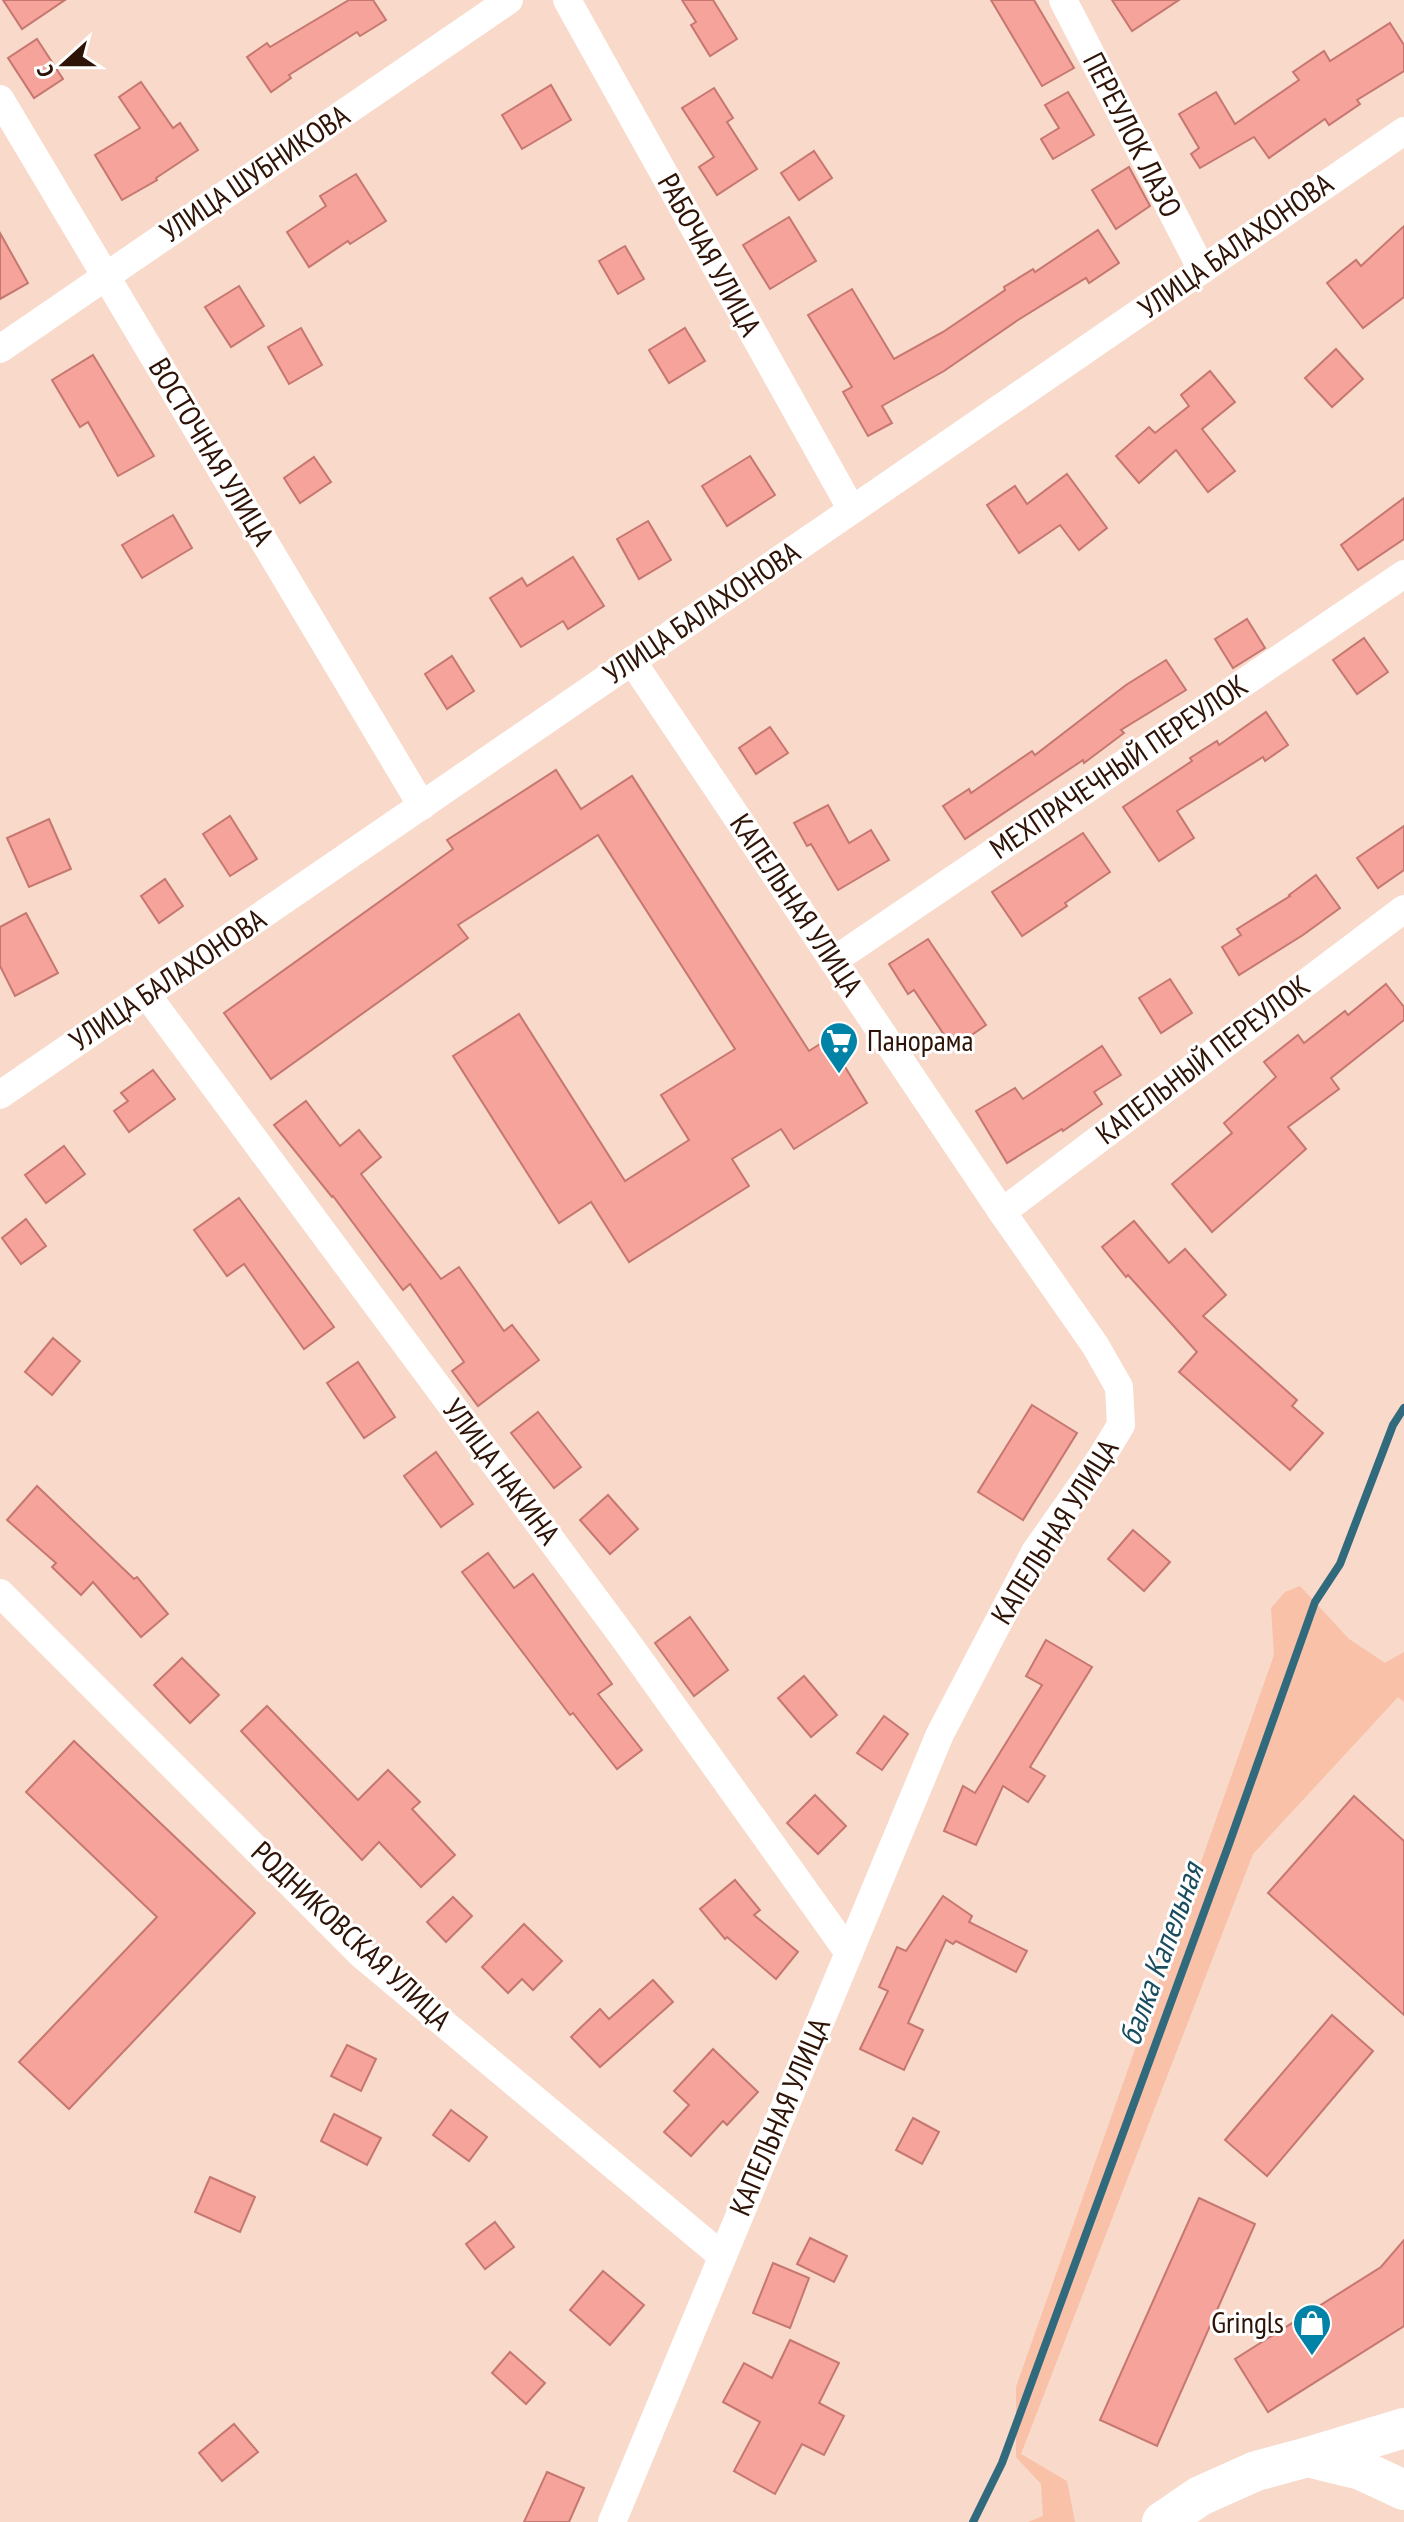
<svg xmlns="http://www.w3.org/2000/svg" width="1404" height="2522" viewBox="0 0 1404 2522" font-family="'PT Sans Narrow',sans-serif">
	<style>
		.green { fill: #f8c1a8 }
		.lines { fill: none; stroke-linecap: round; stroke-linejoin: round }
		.stream { stroke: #326a7d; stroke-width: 8 }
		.building { fill: #f5a39b; stroke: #c67770; stroke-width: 2 }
		.street { stroke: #fff; stroke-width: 28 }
		.secondary { stroke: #fff; stroke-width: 40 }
		.labels { text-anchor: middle; stroke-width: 6; stroke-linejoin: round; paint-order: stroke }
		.street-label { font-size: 30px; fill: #2e1306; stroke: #fff }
		.poi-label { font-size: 30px; fill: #2e1306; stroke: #fff; text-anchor: start }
		.water-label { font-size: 32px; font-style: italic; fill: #1a4c5f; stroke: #fff }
	</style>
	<rect width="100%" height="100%" fill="#f8d9ca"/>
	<!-- green -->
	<polygon class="green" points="1300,1586 1349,1639 1385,1663 1404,1652 1404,1702 1398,1697 1253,1854 1021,2454 1067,2481 1075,2522 1028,2522 1043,2516 1041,2484 1016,2457 1016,2387 1274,1655 1271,1608 1285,1592"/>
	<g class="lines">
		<!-- stream -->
		<polyline class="stream" points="973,2522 1002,2463 1229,1844 1315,1602 1340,1564 1393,1425 1404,1408"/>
	</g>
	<!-- building -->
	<g class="building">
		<polygon points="3,0 65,0 22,29"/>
		<polygon points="349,0 373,0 386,20 360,36 357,32 289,75 291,78 271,92 247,57 267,43 270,47"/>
		<polygon points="682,0 713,0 737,39 710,56 691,25 696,22"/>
		<polygon points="991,0 1034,0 1074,68 1042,86"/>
		<polygon points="1112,0 1179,0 1132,31"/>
		<polygon points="1390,23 1404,45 1404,71 1357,100 1360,104 1329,125 1325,119 1269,158 1254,137 1200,168 1191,154 1199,148 1179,114 1216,92 1235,124 1299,80 1293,72 1324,51 1330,61"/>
		<polygon points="37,39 63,79 34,98 8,58"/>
		<polygon points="141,82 173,128 180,123 198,150 156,178 157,180 122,200 95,155 140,128 119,97"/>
		<polygon points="551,85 571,120 522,149 502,115"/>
		<polygon points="714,88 733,118 727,122 757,169 717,195 699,167 714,157 682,108"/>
		<polygon points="1068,92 1094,135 1053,159 1041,139 1059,128 1045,105"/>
		<polygon points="814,151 832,178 799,200 781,173"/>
		<polygon points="1129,167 1150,206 1116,229 1092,190"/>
		<polygon points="356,174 386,221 350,244 348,241 309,267 287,232 326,206 320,196"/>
		<polygon points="789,217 816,261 770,289 743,245"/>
		<polygon points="1404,226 1404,297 1363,328 1327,283 1356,260 1361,266"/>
		<polygon points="1098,230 1119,263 1089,283 1086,278 1018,320 944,371 882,406 892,423 868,436 843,392 852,387 808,315 852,289 894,359 943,332 1005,290 1004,287 1033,269 1035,272"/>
		<polygon points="0,233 28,283 0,299"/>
		<polygon points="625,246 644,279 618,294 599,261"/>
		<polygon points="239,286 264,326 231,347 205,307"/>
		<polygon points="301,328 322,365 289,384 268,347"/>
		<polygon points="685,328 705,361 669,383 649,350"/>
		<polygon points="1336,349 1363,379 1332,407 1305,378"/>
		<polygon points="93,355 154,456 118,476 88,422 80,427 52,380"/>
		<polygon points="1210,371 1235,402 1202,429 1235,471 1208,492 1176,450 1139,483 1116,456 1149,427 1155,433 1189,406 1181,395"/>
		<polygon points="750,456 775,495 727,526 702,486"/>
		<polygon points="314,457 331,482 300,503 284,478"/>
		<polygon points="1067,474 1107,528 1079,550 1060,525 1019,553 987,505 1015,486 1027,504"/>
		<polygon points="1404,498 1404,539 1358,570 1341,545"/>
		<polygon points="173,515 192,548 142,578 122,545"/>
		<polygon points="648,521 671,560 639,579 617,539"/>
		<polygon points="573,557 604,606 568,629 563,621 521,647 490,598 522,578 527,586"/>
		<polygon points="1247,619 1265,648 1233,668 1215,639"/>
		<polygon points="1364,638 1388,672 1357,694 1333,660"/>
		<polygon points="452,656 474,691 447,709 425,674"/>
		<polygon points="1166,660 1186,690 1121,730 1124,733 1084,763 1083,760 965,839 943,806 969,789 971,793 1032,751 1035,755 1126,685"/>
		<polygon points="1266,712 1288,745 1265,761 1263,757 1177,811 1194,838 1159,861 1123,807 1192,761 1190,758 1217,741 1219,745"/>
		<polygon points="770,727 788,753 756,774 739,748"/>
		<polygon points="556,770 581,809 632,776 809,1051 828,1039 867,1103 794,1149 781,1129 732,1159 749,1186 629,1262 591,1202 559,1223 453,1056 519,1014 625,1181 689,1140 661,1095 735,1049 598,835 458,925 468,938 271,1079 224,1013 453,849 447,840"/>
		<polygon points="828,805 849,843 871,830 889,860 838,890 811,844 807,846 794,823"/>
		<polygon points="230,816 257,859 230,876 203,834"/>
		<polygon points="49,819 71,869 29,887 7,838"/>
		<polygon points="1404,826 1404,870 1378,888 1357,858"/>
		<polygon points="1083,833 1110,872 1065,903 1067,906 1022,936 992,892"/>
		<polygon points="1316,875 1340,908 1303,935 1239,975 1222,947 1241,935 1237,929 1290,896 1289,895"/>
		<polygon points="165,879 183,906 159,923 141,896"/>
		<polygon points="26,913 58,973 15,996 0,966 0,927"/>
		<polygon points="928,939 986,1025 953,1048 914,990 908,994 889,964"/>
		<polygon points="1170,979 1192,1013 1161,1033 1139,998"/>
		<polygon points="1386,984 1404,1007 1404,1020 1331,1078 1339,1089 1288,1127 1306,1149 1212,1232 1172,1184 1232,1133 1224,1123 1276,1077 1264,1062 1298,1035 1304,1043 1345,1011 1348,1015"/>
		<polygon points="1102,1046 1121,1075 1094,1092 1102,1104 1063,1131 1062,1129 1007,1163 976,1111 1015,1088 1023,1099"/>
		<polygon points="153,1070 175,1099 129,1132 114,1111 128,1101 121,1093"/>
		<polygon points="306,1101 340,1146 359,1130 381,1157 361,1174 441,1279 459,1267 504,1331 512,1325 539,1360 478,1406 452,1371 464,1362 410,1284 403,1290 333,1196 332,1197 274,1125"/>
		<polygon points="64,1146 85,1174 46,1203 25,1175"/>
		<polygon points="239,1198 334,1327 304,1349 244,1264 227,1276 194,1230"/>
		<polygon points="26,1219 46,1246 21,1264 2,1238"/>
		<polygon points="1134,1221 1169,1263 1185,1249 1226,1295 1203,1316 1297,1400 1292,1406 1323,1433 1290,1470 1179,1372 1197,1352 1128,1275 1126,1277 1102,1247"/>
		<polygon points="53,1338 80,1361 52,1395 25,1372"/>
		<polygon points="358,1362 395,1417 364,1438 327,1383"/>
		<polygon points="1032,1405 1077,1433 1023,1520 978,1492"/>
		<polygon points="538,1412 581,1467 554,1488 511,1433"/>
		<polygon points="436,1452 473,1504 441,1527 404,1476"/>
		<polygon points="37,1486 134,1579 137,1577 168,1614 141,1637 93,1582 81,1595 52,1567 56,1563 7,1520"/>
		<polygon points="608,1495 638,1529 610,1554 580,1520"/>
		<polygon points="1133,1530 1170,1562 1144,1591 1108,1559"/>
		<polygon points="488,1553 514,1588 533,1574 612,1684 598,1694 642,1750 617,1769 573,1713 570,1715 462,1572"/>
		<polygon points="690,1617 728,1670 694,1696 655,1643"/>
		<polygon points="1046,1640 1092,1667 1030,1767 1045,1776 1028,1802 1003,1786 976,1845 944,1831 963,1786 975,1793 1042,1685 1026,1676"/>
		<polygon points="182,1658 219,1695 190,1723 154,1685"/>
		<polygon points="804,1676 837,1715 811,1737 778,1698"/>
		<polygon points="267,1706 358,1800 388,1770 420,1802 412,1809 455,1855 421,1887 379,1842 362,1860 241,1731"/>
		<polygon points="884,1716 908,1734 882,1770 857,1753"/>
		<polygon points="74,1741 255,1913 69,2109 19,2062 157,1917 26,1792"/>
		<polygon points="815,1795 846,1826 818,1854 787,1823"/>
		<polygon points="1354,1796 1404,1841 1404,2015 1268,1893"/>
		<polygon points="735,1880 760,1910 754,1915 798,1952 776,1979 727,1937 725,1939 700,1909"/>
		<polygon points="943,1896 972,1916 969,1922 1027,1951 1016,1972 956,1941 953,1944 946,1940 908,2023 923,2030 904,2070 860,2049 888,1991 879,1987 897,1947 906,1951"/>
		<polygon points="453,1897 472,1916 446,1942 427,1922"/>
		<polygon points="524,1924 562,1961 533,1990 522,1979 508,1993 482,1967"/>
		<polygon points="653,1980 673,2002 600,2067 571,2037 600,2009 609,2019"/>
		<polygon points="1332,2015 1373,2051 1267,2176 1225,2140"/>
		<polygon points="347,2045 376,2059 361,2091 331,2076"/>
		<polygon points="713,2049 758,2092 727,2125 723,2121 691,2156 664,2132 689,2105 674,2091"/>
		<polygon points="451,2110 487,2137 469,2161 433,2135"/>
		<polygon points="334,2114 381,2138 367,2165 321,2141"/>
		<polygon points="913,2118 939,2132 922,2164 896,2150"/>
		<polygon points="210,2177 255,2197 240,2232 195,2212"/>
		<polygon points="1199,2198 1255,2224 1157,2446 1100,2420"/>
		<polygon points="495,2222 514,2247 485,2269 466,2244"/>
		<polygon points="810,2238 847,2256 834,2282 797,2264"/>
		<polygon points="1404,2240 1404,2326 1268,2412 1235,2359 1381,2267"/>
		<polygon points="773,2263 809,2278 790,2328 753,2313"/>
		<polygon points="603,2271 644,2305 610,2345 570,2310"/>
		<polygon points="790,2340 839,2363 819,2403 844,2416 824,2455 802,2444 775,2494 734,2471 760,2422 723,2402 744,2363 772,2378"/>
		<polygon points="510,2352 545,2383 526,2404 492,2373"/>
		<polygon points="234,2424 258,2452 222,2481 199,2453"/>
		<polygon points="547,2472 584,2488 569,2522 524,2522"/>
	</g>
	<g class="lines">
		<!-- street -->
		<g class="street">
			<polyline points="567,0 852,510"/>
			<polyline points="1063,0 1202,270"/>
			<polyline points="0,99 422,806"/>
			<polyline points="0,349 509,0"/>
			<polyline points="833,961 1404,574"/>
			<polyline points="147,995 624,1638 849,1953"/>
			<polyline points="0,1095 1404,131"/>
			<polyline points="1002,1212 1404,909"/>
			<polyline points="0,1593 362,1955 722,2256"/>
			<polyline points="612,2522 940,1734 1035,1552 1101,1458 1121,1425 1119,1387 1095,1345 1002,1212 632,661"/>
		</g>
		<!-- secondary -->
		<g class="secondary">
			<polyline points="1312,2456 1404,2428"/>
			<polyline points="1162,2522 1200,2496 1256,2471 1308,2457 1361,2470 1404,2490"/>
		</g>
	</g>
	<!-- icons -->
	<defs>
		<g id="supermarket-pin" transform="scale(2)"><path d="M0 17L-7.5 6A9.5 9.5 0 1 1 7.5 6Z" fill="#0182a7" stroke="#fff"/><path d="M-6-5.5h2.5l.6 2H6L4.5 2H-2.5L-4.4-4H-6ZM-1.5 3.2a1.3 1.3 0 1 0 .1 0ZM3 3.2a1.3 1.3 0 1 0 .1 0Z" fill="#fff"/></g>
		<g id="shop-pin" transform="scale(2)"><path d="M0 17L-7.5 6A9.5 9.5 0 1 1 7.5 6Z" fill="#0182a7" stroke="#fff"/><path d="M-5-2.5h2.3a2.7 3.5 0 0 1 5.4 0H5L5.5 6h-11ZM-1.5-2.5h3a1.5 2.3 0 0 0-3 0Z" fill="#fff"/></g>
	</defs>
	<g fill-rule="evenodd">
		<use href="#supermarket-pin" x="839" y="1041"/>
		<use href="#shop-pin" x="1312" y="2323"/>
	</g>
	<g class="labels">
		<!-- street labels -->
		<g class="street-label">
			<text transform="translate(1132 135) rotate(63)" y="10">ПЕРЕУЛОК ЛАЗО</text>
			<text transform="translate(255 174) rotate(-34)" y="10">УЛИЦА ШУБНИКОВА</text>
			<text transform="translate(1236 246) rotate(-35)" y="10">УЛИЦА БАЛАХОНОВА</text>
			<text transform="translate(709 255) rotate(61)" y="10">РАБОЧАЯ УЛИЦА</text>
			<text transform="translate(211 452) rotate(59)" y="10">ВОСТОЧНАЯ УЛИЦА</text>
			<text transform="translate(702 613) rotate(-34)" y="10">УЛИЦА БАЛАХОНОВА</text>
			<text transform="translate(1119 767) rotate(-34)" y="10">МЕХПРАЧЕЧНЫЙ ПЕРЕУЛОК</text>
			<text transform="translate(796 905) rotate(56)" y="10">КАПЕЛЬНАЯ УЛИЦА</text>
			<text transform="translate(168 980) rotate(-34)" y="10">УЛИЦА БАЛАХОНОВА</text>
			<text transform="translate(1203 1060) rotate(-37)" y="10">КАПЕЛЬНЫЙ ПЕРЕУЛОК</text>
			<text transform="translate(501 1472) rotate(53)" y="10">УЛИЦА НАКИНА</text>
			<text transform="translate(1055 1532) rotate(-58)" y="10">КАПЕЛЬНАЯ УЛИЦА</text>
			<text transform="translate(351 1936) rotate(43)" y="10">РОДНИКОВСКАЯ УЛИЦА</text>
			<text transform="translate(780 2117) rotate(-67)" y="10">КАПЕЛЬНАЯ УЛИЦА</text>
		</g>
		<!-- poi labels -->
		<g class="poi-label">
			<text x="867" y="1051">Панорама</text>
			<text x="1284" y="2333" text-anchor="end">Gringls</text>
		</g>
		<!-- water labels -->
		<g class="water-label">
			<text transform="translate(1161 1954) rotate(-70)" y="11">балка Капельная</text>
		</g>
	</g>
	<!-- north arrow -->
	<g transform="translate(64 64) rotate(249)" stroke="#ffffff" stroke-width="6" paint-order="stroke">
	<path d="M0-6L14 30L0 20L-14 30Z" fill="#2e1306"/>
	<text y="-12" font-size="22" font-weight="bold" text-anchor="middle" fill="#2e1306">С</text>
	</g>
</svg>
